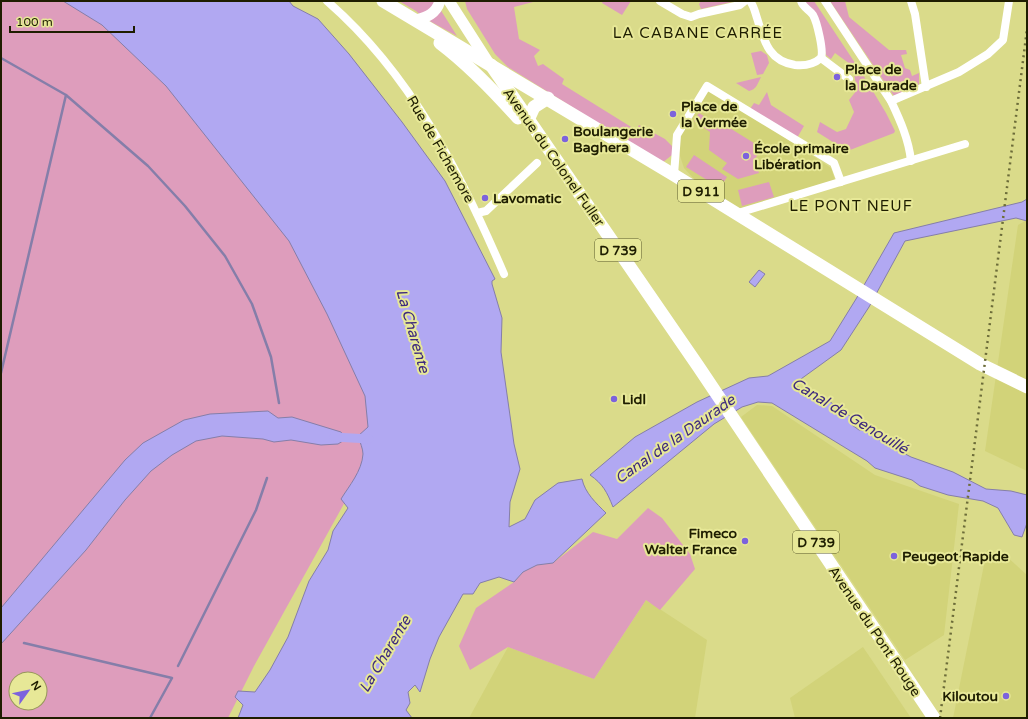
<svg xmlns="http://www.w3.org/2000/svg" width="1028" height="719" viewBox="0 0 1028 719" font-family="'Varela Round',sans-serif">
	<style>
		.built { fill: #d2d379 }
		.green { fill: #de9dbc; fill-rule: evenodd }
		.water { fill: #b1a8f2; stroke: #857ea9 }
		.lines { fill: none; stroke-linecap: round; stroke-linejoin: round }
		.stream { stroke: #857ea9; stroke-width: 2.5 }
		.canal { stroke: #b1a8f2; stroke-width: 9 }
		.minor { stroke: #fff; stroke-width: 8 }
		.secondary { stroke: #fff; stroke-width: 11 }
		.primary { stroke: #fff; stroke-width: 13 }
		.rail { stroke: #6c6c39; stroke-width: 2.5; stroke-dasharray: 2 4; stroke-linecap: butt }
		.poi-dot { fill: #7c62dd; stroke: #e7e897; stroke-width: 1.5 }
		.labels { text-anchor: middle; stroke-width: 4; stroke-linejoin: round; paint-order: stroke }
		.shield { fill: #e7e897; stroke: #5a5a2d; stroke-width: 1 }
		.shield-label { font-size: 13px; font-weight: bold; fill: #1e1d00 }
		.poi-label { font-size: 14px; font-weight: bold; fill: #1e1d00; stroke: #e7e897; text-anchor: start }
		.street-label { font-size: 14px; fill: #1e1d00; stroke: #e7e897 }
		.neighbourhood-label { font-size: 15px; letter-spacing: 1px; fill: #1e1d00; stroke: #e7e897 }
		.water-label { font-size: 15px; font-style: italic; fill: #3e2a7e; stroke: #e7e897 }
	</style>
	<rect width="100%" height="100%" fill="#dadb8a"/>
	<!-- built -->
	<g class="built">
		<polygon points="707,86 831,168 835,180 739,209 693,178 684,168 676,144"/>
		<polygon points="1027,220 1027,471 985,451 1018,225"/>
		<polygon points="757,405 772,406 875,475 959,504 944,635 905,660 741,417"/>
		<polygon points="987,550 1005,555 1027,575 1027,718 953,718"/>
		<polygon points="646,600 707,640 695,718 469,718 508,647 594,679"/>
		<polygon points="863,647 911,718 795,718 790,698"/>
	</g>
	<!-- green -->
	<g class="green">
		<path d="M1,1H95L318,223L381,437L254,666L228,718H1ZM16,679H40V703H16Z"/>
		<polygon points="399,1 435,1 457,36 424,18 416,11"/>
		<polygon points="465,1 537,1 514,7 519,39 540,50 534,56 538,66 543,64 564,79 562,84 636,130 639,125 665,139 672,146 672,155 662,163 508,67 495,54 467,9"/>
		<polygon points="603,1 631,1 622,15 602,3"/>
		<polygon points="701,1 736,1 701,9 699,4"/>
		<polygon points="803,1 814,1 861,72 853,73 847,69 850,64 835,53 831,59 826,55 818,19"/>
		<polygon points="830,1 845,1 849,17 889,50 906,50 907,54 901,55 905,68 910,70 912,76 919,73 919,85 894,96"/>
		<polygon points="761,51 767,55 769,63 763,74 757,75 751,53"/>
		<polygon points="862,73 886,113 895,131 894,133 850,150 844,149 817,132 820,122 837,132 846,129 854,112 849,100 857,90 854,74"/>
		<path d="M761,77C758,83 756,90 749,91L736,83Z"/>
		<polygon points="767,92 771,105 804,126 797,138 750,109 754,103 759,105"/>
		<polygon points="699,113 718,125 720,122 762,148 755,159 759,173 738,179 722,169 727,163 709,150 710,132 694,121"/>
		<polygon points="694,155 727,177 720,188 686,167"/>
		<polygon points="769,182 774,197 742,206 738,190"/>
		<polygon points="648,508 662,518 690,554 695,569 660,610 646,600 594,679 508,647 470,670 459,646 476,608 514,582 523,572 537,565 553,563 593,532 617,539"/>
	</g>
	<!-- water -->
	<g class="water">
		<path d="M63,1H289L293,6L318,19L349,54L402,122L445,181L495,279L492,281V284L502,318L501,352L514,444L520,469L510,502L509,527L525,519L535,500L558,483L582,479C585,493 596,503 606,513L553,563L537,565L523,572L514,582L499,577L480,583L473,594H463L439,637L430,659L420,692L415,685L408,692L410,703L406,710L412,718H238L243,705L235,697L238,691L255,692L270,670L288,637L309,581L328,550L333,531L348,508L341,499C349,486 362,471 363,454C363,449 360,442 358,436L368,427L365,396L327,314L289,241L166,86L102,25Z"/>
		<path d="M1027,199V221L1016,218L905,241L869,307L841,350L794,384L811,396L828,400L839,409L850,416L852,425L859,430L869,431L881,441L911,457L953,472L986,489L1011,491L1027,495V523L1022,537L1014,535L998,508L983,501L948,495L920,486L912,480L875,468L867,461L772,403L758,402L742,407L714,424L613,507C607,492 603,484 590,475L635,437L697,402L749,378L768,376L830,341L856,299L894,233L1022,202Z"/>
		<polygon points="759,270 765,274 755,287 749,282"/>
		<polygon points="268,411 278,418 292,417 341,432 346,439 338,444 321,445 291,440 274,442 263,439 222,436 196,441 172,455 151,471 125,500 86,550 1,644 1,608 125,460 143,443 184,420 210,414"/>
	</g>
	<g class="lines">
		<!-- stream -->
		<g class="stream">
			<polyline points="1,58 66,95 1,373"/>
			<polyline points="66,95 148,166 185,206 225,256 252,304 271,357 279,403"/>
			<polyline points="24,643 172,678 150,718"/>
			<polyline points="178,666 256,510 267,478"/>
		</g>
		<!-- canal -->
		<polyline class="canal" points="334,437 369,439"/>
		<!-- minor -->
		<g class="minor">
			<path d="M327,1C412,75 460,172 504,274"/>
			<polyline points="660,1 682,14 691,17 699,14 740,5 745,1"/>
			<path d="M750,1C754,6 755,12 757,18C764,40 768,61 795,65C804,66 814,64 821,58L849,79"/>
			<path d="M801,1C803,8 809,9 813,15C817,22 824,51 821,58"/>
			<path d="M825,1L891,101C900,120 909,140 911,161"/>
			<polyline points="911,1 915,14 926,87"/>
			<polyline points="891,101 959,72 988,54 1003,40 1009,1"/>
			<polyline points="674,175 677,135 707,86 834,163 841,182"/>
			<polyline points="477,213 486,211 537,163"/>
			<polyline points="738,213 965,144"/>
		</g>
		<!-- secondary -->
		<g class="secondary">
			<polyline points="449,1 490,65"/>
			<path d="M416,20C427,17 436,14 440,1"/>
		</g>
		<!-- primary -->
		<g class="primary">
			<polyline points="383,1 674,175 980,364 1027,387"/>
			<path d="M440,43C469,65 494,91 518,118"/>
			<polyline points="491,65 698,366 934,718"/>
			<polyline points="528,120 534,107 548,98"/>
		</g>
		<!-- rail -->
		<polyline class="rail" points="940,718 1027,29"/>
	</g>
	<!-- markers -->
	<g class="poi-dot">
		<circle cx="837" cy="77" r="4"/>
		<circle cx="673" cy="114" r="4"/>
		<circle cx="565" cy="139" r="4"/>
		<circle cx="746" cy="156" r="4"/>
		<circle cx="485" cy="198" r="4"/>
		<circle cx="614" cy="399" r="4"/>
		<circle cx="745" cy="541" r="4"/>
		<circle cx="894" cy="556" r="4"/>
		<circle cx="1006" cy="696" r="4"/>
	</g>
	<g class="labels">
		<!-- shield labels -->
		<g class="shield">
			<rect x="678" y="180" width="46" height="22" rx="3"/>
			<rect x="595" y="239" width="46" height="22" rx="3"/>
			<rect x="793" y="531" width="46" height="22" rx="3"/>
		</g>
		<g class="shield-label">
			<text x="701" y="196">D 911</text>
			<text x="618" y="255">D 739</text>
			<text x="816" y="547">D 739</text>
		</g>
		<!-- poi labels -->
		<g class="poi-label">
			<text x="845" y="74">Place de<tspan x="845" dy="16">la Daurade</tspan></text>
			<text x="681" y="111">Place de<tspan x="681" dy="16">la Vermée</tspan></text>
			<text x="573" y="136">Boulangerie<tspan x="573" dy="16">Baghera</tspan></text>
			<text x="754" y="153">École primaire<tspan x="754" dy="16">Libération</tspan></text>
			<text x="493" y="203">Lavomatic</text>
			<text x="622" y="404">Lidl</text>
			<text x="737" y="538" text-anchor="end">Fimeco<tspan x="737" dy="16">Walter France</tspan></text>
			<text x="902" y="561">Peugeot Rapide</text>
			<text x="998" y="701" text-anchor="end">Kiloutou</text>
		</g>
		<!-- street labels -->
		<g class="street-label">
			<text transform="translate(441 149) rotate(60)" y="5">Rue de Fichemore</text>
			<text transform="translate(554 157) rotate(55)" y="5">Avenue du Colonel Fuller</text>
			<text transform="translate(875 631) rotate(56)" y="5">Avenue du Pont Rouge</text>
		</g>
		<!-- neighbourhood labels -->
		<g class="neighbourhood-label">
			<text x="698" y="38">LA CABANE CARRÉE</text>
			<text x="851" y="211">LE PONT NEUF</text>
		</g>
		<!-- water labels -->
		<g class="water-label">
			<text transform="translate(413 331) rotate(74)" y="5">La Charente</text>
			<text transform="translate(850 416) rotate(31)" y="5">Canal de Genouillé</text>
			<text transform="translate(675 439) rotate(-35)" y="5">Canal de la Daurade</text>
			<text transform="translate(385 654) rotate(-59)" y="5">La Charente</text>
		</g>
	</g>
	<!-- border -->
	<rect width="1028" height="719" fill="none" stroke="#1e1d00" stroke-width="4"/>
	<!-- north arrow -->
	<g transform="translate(28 691) rotate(57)"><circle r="19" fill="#e7e897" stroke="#97975b"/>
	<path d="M0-3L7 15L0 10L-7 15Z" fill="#7c62dd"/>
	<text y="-6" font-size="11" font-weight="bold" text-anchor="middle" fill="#1e1d00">N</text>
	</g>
	<!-- scale -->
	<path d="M10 26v6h124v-6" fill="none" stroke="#1e1d00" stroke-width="2"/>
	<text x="16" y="26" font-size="12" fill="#1e1d00" stroke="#e7e897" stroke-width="3" paint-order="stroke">100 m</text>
</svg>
